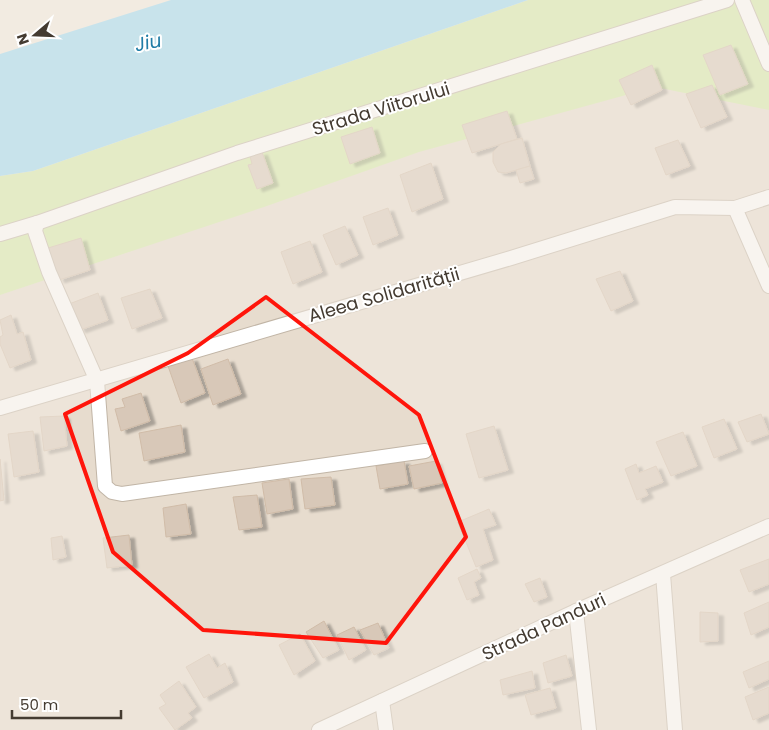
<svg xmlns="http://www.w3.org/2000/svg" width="769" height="730" viewBox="0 0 769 730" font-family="Poppins,sans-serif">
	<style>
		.residential { fill: #e7dcce }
		.green { fill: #d3eba5 }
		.water { fill: #96daf6 }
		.building { fill: #d8c8b8; stroke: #d0bca8; filter: url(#shadow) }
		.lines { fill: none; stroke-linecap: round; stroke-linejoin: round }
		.street-casing { stroke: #c1b5a6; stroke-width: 16 }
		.street { stroke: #fff; stroke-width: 14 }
		.marked { fill: none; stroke: #ff150b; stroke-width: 4; stroke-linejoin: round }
		.labels { text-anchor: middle; stroke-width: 4; stroke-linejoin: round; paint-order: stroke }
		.street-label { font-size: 18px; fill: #443b31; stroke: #fff }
		.water-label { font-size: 19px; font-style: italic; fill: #217da7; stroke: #fff }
	</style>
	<defs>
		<filter id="shadow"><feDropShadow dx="5.5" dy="3" stdDeviation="1" flood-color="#0004"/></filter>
	</defs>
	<rect width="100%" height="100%" fill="#f2ebe1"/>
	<!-- residential -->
	<polygon class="residential" points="769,7 769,730 0,730 0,197"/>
	<!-- green -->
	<polygon class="green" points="528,0 769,0 769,110 655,87 419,152 264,207 0,295 0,176 33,171"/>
	<!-- water -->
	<polygon class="water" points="171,0 528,0 33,171 0,176 0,54"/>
	<!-- building -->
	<g class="building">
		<polygon points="731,45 748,84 720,95 703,55"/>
		<polygon points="652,65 662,90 631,105 619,80"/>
		<polygon points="712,85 727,117 701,128 686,94"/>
		<polygon points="507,111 517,139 472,153 462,125"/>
		<polygon points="372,127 380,153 350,164 341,137"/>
		<polygon points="522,138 530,166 506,173 498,172 493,162 493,152 501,144"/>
		<polygon points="678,140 690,166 666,175 655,148"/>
		<polygon points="262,152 273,183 257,189 248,165 252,164 250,156"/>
		<polygon points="431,163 443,199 412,212 400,175"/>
		<polygon points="530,166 534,179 520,183 516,170"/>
		<polygon points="388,208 398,235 373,245 363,217"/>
		<polygon points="345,226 358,255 336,265 323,235"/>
		<polygon points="81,238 90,270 59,280 48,248"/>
		<polygon points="310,241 322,272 293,284 281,252"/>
		<polygon points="620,271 633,301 611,311 596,279"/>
		<polygon points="150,289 162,318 132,329 121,298"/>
		<polygon points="98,293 108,320 80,330 69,304"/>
		<polygon points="11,315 17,334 23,332 31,360 10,368 0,344 0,337 3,335 0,320"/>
		<polygon points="192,358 205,393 181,403 168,366"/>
		<polygon points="228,359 241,394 213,405 201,369"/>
		<polygon points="141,393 150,421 121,431 115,409 125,407 122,399"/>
		<polygon points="761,414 769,434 747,442 738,422"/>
		<polygon points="64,416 67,446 44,451 40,417"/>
		<polygon points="724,419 737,449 714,458 702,427"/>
		<polygon points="181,425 185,452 144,461 139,433"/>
		<polygon points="494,426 508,470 479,478 466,434"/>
		<polygon points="33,431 39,472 14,477 8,434"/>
		<polygon points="683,432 697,466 671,476 656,442"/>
		<polygon points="0,459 4,500 0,501"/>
		<polygon points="404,461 408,484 380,489 376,466"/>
		<polygon points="436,461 442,483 414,489 409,466"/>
		<polygon points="636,464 639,473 656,466 663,482 645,489 648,495 637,500 625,469"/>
		<polygon points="331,477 335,505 305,509 301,479"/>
		<polygon points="289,479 293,509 267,514 262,483"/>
		<polygon points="257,495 262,527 239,530 233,497"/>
		<polygon points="186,504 191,534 166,537 163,508"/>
		<polygon points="489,509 496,525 483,529 493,560 476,567 458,522"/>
		<polygon points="129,535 132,565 107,568 103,538"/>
		<polygon points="62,536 66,557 53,560 51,538"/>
		<polygon points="769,559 769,584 749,592 740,570"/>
		<polygon points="477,569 481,578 474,582 479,595 467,600 458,578"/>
		<polygon points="540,578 547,597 534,602 525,584"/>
		<polygon points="769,602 769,627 751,635 744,613"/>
		<polygon points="700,612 718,613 718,641 700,642"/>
		<polygon points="324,621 339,650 323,658 306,632"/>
		<polygon points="378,623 389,648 374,655 360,630"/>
		<polygon points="354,627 366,650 349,660 337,635"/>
		<polygon points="300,634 315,661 294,675 279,645"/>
		<polygon points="209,654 217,668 225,663 233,682 204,698 186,667"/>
		<polygon points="566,655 572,676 548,683 543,663"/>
		<polygon points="769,661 769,679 749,688 743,672"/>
		<polygon points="532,671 535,688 503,695 500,680"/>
		<polygon points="179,681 196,707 188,713 192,718 175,730 159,708 166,704 160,695"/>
		<polygon points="769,687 769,713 753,720 745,697"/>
		<polygon points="550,688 556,708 531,715 525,695"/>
	</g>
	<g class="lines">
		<!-- street casing -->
		<g class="street-casing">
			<g id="street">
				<polyline points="742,0 769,64"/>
				<polyline points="735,208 769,286"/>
				<polyline points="0,234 37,223"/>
				<polyline points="0,408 511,258 675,207 735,208 769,197"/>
				<polyline points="425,451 122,494 112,492 105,486 97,381 49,272 35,231 37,223 237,153 727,0"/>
				<polyline points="663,574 675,730"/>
				<polyline points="576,611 589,730"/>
				<polyline points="382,701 386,730"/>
				<polyline points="319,730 576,611 769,526"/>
			</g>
		</g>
		<!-- street -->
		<use href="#street" class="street"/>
	</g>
	<!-- marked area -->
	<path d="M0 0H769V730H0ZM266,297L419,415L466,537L386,643L203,630L113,552L65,414L188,353Z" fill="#f2ebe1" fill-opacity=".55" fill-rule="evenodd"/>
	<path class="marked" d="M266,297L419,415L466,537L386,643L203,630L113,552L65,414L188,353Z"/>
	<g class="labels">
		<!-- street labels -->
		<g class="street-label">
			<text transform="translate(381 109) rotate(-17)" y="6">Strada Viitorului</text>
			<text transform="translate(384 295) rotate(-16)" y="6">Aleea Solidarității</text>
			<text transform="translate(544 627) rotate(-25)" y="6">Strada Panduri</text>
		</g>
		<!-- water labels -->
		<g class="water-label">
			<text transform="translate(148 42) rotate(-11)" y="7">Jiu</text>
		</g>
	</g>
	<!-- north arrow -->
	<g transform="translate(35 35) rotate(251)" stroke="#ffffff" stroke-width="4" paint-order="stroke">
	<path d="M0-4L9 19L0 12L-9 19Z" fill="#443b31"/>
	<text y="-8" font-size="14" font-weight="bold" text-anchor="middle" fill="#443b31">N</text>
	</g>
	<!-- scale -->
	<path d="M12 710v8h109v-8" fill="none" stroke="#443b31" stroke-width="2.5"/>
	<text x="20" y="710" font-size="15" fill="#443b31" stroke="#ffffff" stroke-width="4" paint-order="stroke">50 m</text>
</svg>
